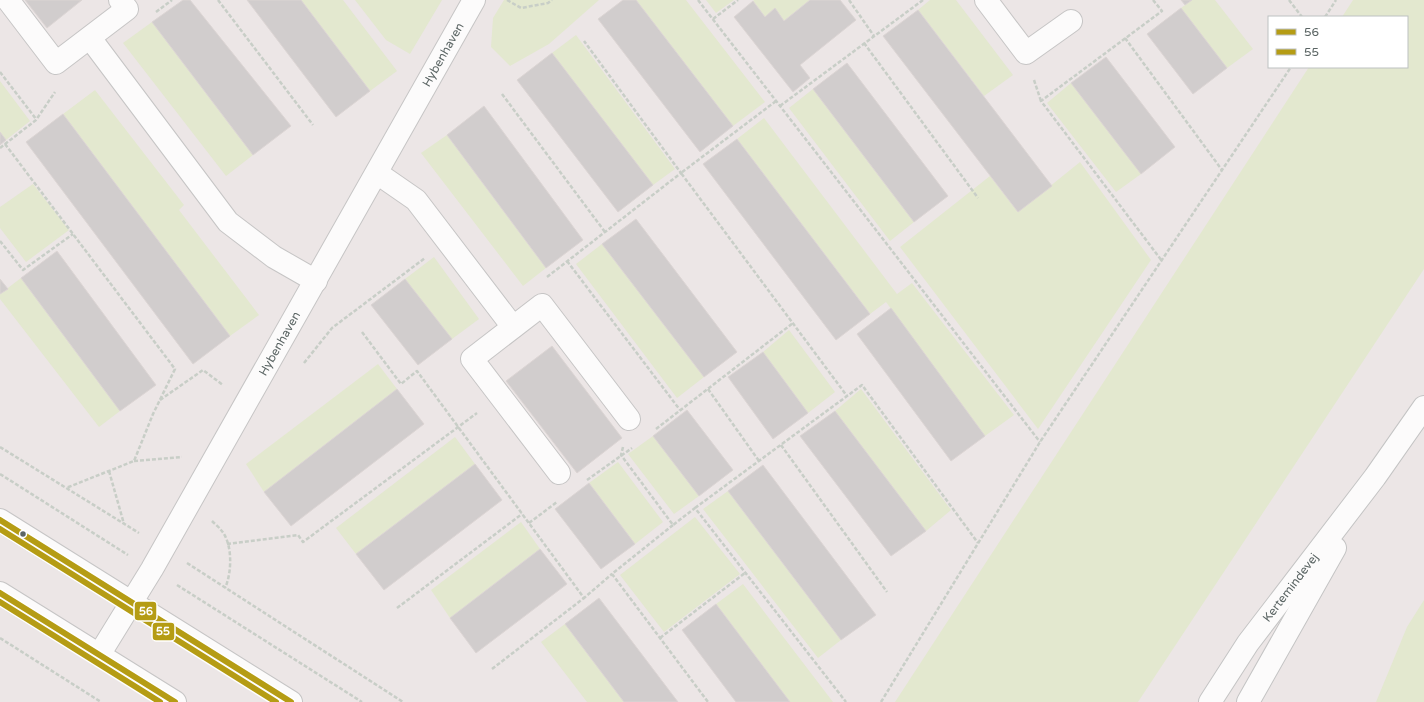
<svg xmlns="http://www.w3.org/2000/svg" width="1424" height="702" viewBox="0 0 1424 702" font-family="'Varela Round',sans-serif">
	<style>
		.green { fill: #e3e8cf }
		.building { fill: #d1cdcd; stroke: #dcd5d4 }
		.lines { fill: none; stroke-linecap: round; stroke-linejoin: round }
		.minor-casing { stroke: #c6c5c5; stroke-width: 24 }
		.tertiary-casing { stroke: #c6c5c5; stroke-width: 24 }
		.secondary-casing { stroke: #c4c4c4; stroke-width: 24 }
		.path { stroke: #c8cec7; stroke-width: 2.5; stroke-dasharray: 4 2; stroke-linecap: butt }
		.minor { stroke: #fcfbfb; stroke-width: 22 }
		.tertiary { stroke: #fcfbfb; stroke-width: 22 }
		.secondary { stroke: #fcfbfb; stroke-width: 22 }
		.bus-1-casing { stroke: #fff; stroke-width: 9 }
		.bus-2-casing { stroke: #fff; stroke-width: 9 }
		.bus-1 { stroke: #b59c14; stroke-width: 6 }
		.bus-2 { stroke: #b59c14; stroke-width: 6 }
		.bus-dot { fill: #5b6564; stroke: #fff; stroke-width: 1.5 }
		.labels { text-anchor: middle; stroke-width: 3; stroke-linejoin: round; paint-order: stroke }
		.street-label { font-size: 12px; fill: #5b6564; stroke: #fff }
		.line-badge { stroke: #fff; stroke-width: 1.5 }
		.badge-label { font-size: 11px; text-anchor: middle; font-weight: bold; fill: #fff }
	</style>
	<rect width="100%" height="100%" fill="#ece6e6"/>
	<!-- green -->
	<g class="green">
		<polygon points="301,0 343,0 397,71 370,91"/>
		<polygon points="355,0 442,0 410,54 386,40"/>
		<polygon points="504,0 599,0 549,44 510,66 491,47 493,18"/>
		<polygon points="636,0 686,0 765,102 733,126"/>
		<polygon points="706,0 734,0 716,13"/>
		<polygon points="754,0 810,0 784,21 775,9 765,17 753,1"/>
		<polygon points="930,0 956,0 1013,75 984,96 918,10"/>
		<polygon points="1192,0 1215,0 1253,49 1227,68 1181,8"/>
		<polygon points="1353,0 1424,0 1424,269 1138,702 895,702 1309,67 1407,67 1407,17 1342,17"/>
		<polygon points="152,22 253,155 226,176 123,43"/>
		<polygon points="576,35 675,169 653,185 552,53"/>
		<polygon points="0,81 30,121 6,140 0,132"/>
		<polygon points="1071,83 1141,174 1116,192 1047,103"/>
		<polygon points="813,89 914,222 890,241 789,108"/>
		<polygon points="95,90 184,205 179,210 259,315 230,336 63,114"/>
		<polygon points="764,118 897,294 912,283 1014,415 985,436 886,302 870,314 737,139"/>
		<polygon points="447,135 546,268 523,286 421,153"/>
		<polygon points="1080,162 1151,260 1038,429 900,247 990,176 1018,212"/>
		<polygon points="33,184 69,230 26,262 0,228 0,207"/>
		<polygon points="602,244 704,377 677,398 576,264"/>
		<polygon points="434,257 479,319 452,339 405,279"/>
		<polygon points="21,278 120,411 99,427 0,299 0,294"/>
		<polygon points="789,330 835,392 808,413 763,352"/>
		<polygon points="378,364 397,389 264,492 246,464"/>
		<polygon points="861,389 951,510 926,531 835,411"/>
		<polygon points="653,436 699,496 674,514 628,454"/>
		<polygon points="455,437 475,464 356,554 336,528"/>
		<polygon points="618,462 663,522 635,544 589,483"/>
		<polygon points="728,491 841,640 818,658 703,509"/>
		<polygon points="695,517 740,574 664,632 620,575"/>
		<polygon points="521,522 540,549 450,618 431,590"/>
		<polygon points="743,584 833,702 790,702 716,604"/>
		<polygon points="1424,600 1424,702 1376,702 1407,627"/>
		<polygon points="565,624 624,702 587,702 541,642"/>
	</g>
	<!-- building -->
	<g class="building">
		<polygon points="25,0 82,0 47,28"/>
		<polygon points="183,0 190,0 291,126 253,155 152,22"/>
		<polygon points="247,0 301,0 370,91 336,117"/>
		<polygon points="623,0 636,0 733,126 700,152 598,19"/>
		<polygon points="810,0 840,0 856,20 800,65 810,78 793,92 734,17 753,1 765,17 775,8 784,21"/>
		<polygon points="1181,0 1192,0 1185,5"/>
		<polygon points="1181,8 1227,68 1193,94 1147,34"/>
		<polygon points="918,10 1052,186 1018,212 883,36"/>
		<polygon points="552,53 653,185 618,212 517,80"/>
		<polygon points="1106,57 1175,147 1141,174 1071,83"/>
		<polygon points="847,63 948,196 914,222 813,89"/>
		<polygon points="484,106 583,240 546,268 447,135"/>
		<polygon points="63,114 230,336 193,364 26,142"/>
		<polygon points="0,132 6,140 0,145"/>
		<polygon points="737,139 870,314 836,340 703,164"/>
		<polygon points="636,219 737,352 704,377 602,244"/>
		<polygon points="57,251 156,385 120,411 21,278"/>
		<polygon points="0,279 8,289 0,294"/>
		<polygon points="405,279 452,339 418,365 371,305"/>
		<polygon points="891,308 985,436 951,461 857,334"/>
		<polygon points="552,346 622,438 577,473 506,381"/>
		<polygon points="763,352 808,413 773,439 728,377"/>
		<polygon points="397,389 424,424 291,526 264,492"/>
		<polygon points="687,410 733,470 699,496 653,436"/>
		<polygon points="835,411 926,531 891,556 800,436"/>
		<polygon points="475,464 502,500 384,590 356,554"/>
		<polygon points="763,465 876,615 841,640 728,491"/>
		<polygon points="589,483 635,544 601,569 555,509"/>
		<polygon points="540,549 567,584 476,653 450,618"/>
		<polygon points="599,598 678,702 624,702 565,624"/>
		<polygon points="716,604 790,702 736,702 682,630"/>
	</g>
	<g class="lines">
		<!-- minor casing -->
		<g class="minor-casing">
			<g id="minor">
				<polyline points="8,0 56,63 127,9 120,0"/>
				<polyline points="986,0 1026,53 1071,21"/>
				<polyline points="90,38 228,222 274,257 316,281"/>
				<polyline points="377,173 416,200 513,327"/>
				<polyline points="559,473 472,359 542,305 629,419"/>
				<path id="s1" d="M99,655L152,569L474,0"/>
			</g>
		</g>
		<!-- tertiary casing -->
		<g class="tertiary-casing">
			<g id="tertiary">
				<polyline points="0,520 291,702"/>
				<polyline points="0,593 175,702"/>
			</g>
		</g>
		<!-- secondary casing -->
		<g class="secondary-casing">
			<g id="secondary">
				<path id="s2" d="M1210,702L1248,643L1375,477L1424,407"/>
				<polyline points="1248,702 1335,548"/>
			</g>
		</g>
		<!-- path -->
		<g class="path">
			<polyline points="218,0 313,125"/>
			<polyline points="507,0 521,8 548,3 552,0"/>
			<polyline points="698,0 1040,442"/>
			<polyline points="849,0 874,36"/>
			<polyline points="1153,0 1162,11 1041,101 1162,261"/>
			<polyline points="1289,0 1302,17"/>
			<polyline points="156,12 172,0"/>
			<polyline points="1325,17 1336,0"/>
			<polyline points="713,19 738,0"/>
			<polyline points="1125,38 1222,170"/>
			<polyline points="864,43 978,198"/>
			<polyline points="0,72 36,119"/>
			<polyline points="1034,80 1041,101"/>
			<polyline points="502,94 605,232"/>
			<polyline points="776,101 681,173 847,396"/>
			<polyline points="780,106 923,0"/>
			<polyline points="5,144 175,369 153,414 134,461 66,488"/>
			<polyline points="0,148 36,120 55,92"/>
			<polyline points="0,241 23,270 73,234"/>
			<polyline points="567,261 680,410"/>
			<polyline points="547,277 681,173 584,41"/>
			<polyline points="362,332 401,384 417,371 584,598 612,574"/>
			<polyline points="304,363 332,328 425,258"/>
			<polyline points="708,389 759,461"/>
			<polyline points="160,400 203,370 223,385"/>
			<polyline points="656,429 793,323"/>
			<polyline points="781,445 887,592"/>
			<polyline points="0,447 139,533"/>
			<polyline points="623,447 621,455 673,525 695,508 846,702"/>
			<polyline points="134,461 182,457"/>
			<polyline points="109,471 124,524"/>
			<polyline points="0,474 128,555"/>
			<polyline points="587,480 632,448"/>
			<polyline points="695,508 862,385 978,543"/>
			<path d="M212,521C215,524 219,527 221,530C233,543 232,573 225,588"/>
			<polyline points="529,523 557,502"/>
			<polyline points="673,525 612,574 708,702"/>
			<polyline points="227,544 298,535 303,542 477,413"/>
			<polyline points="187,563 403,702"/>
			<polyline points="177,585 362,702"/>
			<polyline points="397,608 522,514"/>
			<polyline points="0,638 101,702"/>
			<polyline points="660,638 745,573"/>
			<polyline points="492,669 584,598"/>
			<polyline points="881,702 1040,442 1291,67"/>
		</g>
		<!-- minor -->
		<use href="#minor" class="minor"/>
		<!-- tertiary -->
		<use href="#tertiary" class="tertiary"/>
		<!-- secondary -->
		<use href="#secondary" class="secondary"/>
		<!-- bus-1 casing -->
		<g class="bus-1-casing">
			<g id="bus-1">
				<polyline points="0,520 291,702"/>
				<polyline points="0,593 175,702"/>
			</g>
		</g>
		<!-- bus-2 casing -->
		<g class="bus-2-casing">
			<g id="bus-2">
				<polyline points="0,529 276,702"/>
				<polyline points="0,602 160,702"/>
			</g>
		</g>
		<!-- bus-1 -->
		<use href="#bus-1" class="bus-1"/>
		<!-- bus-2 -->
		<use href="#bus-2" class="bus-2"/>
	</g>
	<!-- markers -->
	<circle class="bus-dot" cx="23" cy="534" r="3.5"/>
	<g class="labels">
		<!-- street labels -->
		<g class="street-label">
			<text dy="4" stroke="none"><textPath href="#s1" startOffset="692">Hybenhaven</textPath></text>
			<text dy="4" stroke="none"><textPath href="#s1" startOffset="360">Hybenhaven</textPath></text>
			<text dy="4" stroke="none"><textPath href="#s2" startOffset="140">Kertemindevej</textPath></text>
		</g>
	</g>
	<g class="line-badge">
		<rect x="134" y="601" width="23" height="20" rx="4" fill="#b59c14"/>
		<rect x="152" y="622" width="23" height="19" rx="4" fill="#b59c14"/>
	</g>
	<g class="badge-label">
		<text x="146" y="615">56</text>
		<text x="163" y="635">55</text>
	</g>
	<!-- legend -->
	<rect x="1268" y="16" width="140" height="52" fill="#ffffff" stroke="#bdc1c1"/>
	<rect x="1276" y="29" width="20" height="6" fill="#b59c14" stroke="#bdc1c1"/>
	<text x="1304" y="36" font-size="12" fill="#5b6564">56</text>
	<rect x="1276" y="49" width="20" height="6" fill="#b59c14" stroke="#bdc1c1"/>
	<text x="1304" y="56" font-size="12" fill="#5b6564">55</text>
</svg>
